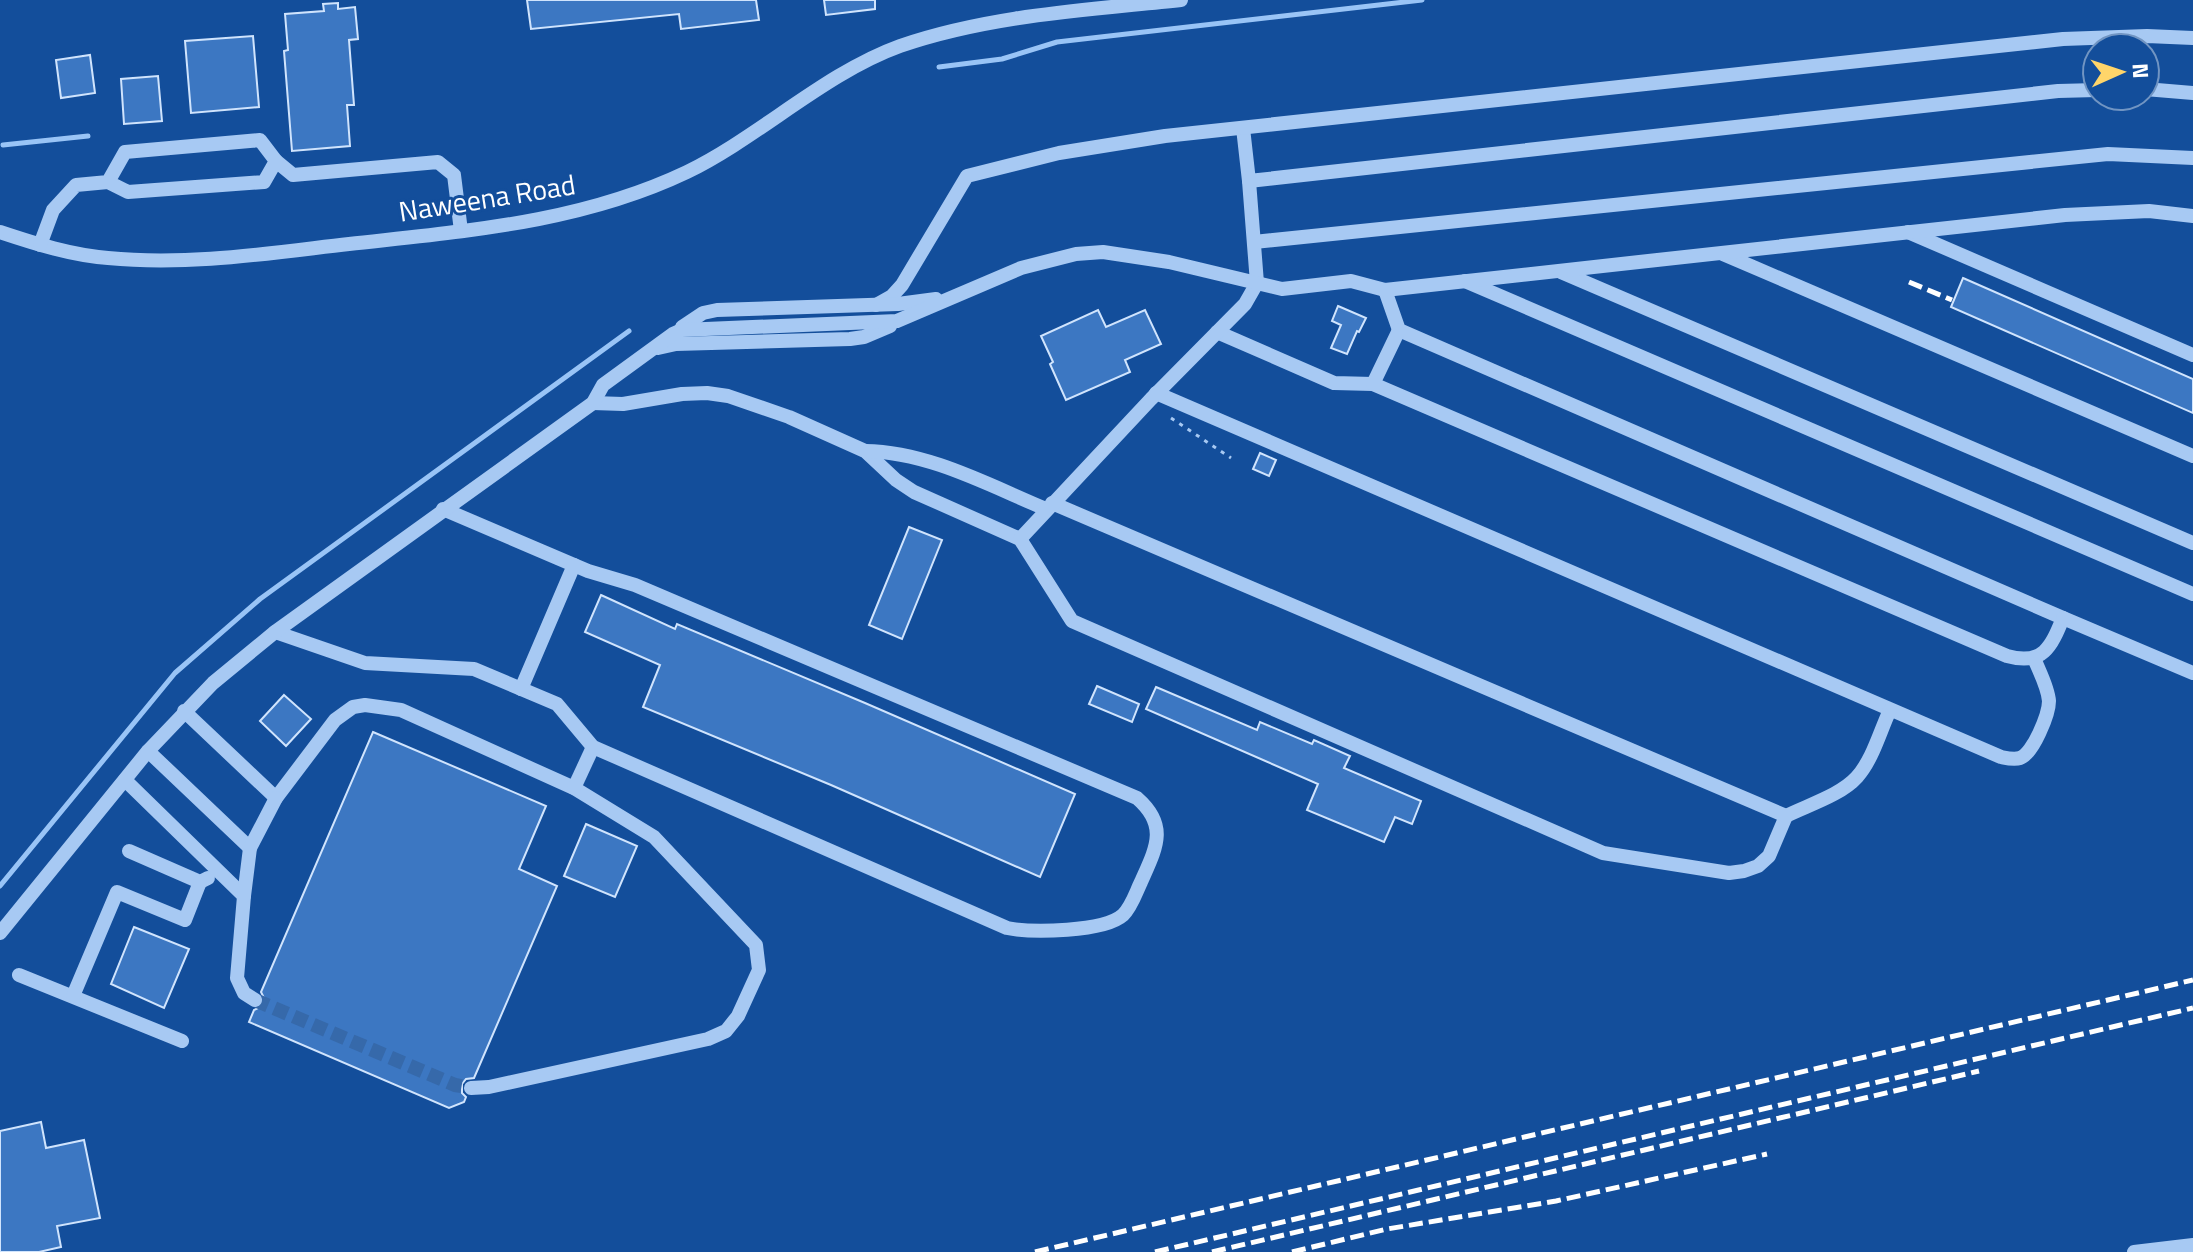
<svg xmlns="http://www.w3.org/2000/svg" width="2193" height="1252" viewBox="0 0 2193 1252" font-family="'Titillium Web',sans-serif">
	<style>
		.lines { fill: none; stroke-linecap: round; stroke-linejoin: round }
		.stream { stroke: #99c4f6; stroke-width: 5 }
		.building { fill: #3c77c2; stroke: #d0e4fd; stroke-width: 2 }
		.minor-tunnel { stroke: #3669aa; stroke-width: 14; stroke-dasharray: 14 7; stroke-linecap: butt }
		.path { stroke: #a7c9f3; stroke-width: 3; stroke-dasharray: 4 6; stroke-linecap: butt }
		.minor { stroke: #a7c9f3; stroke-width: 14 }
		.rail { stroke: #fff; stroke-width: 5; stroke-dasharray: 14 6; stroke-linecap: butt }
		.labels { text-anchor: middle; stroke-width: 6; stroke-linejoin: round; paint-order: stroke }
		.street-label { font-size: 28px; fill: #fff; stroke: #134e9b }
	</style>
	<rect width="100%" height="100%" fill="#134e9b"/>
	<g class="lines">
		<!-- stream -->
		<g class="stream">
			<polyline points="939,67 1002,59 1057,42 1422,0"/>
			<polyline points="3,145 88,136"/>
			<polyline points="0,886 175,673 260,599 629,331"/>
		</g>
	</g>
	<!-- building -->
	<g class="building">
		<polygon points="527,0 756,0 759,20 681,29 679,14 531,29"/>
		<polygon points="824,0 875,0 875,9 826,15"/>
		<polygon points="338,3 338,9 355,7 358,39 349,40 354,105 347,105 350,146 292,151 284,51 288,50 285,14 324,11 323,4"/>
		<polygon points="253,36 259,107 191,113 185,41"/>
		<polygon points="90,55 95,93 61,98 56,60"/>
		<polygon points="158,76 162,121 124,124 121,79"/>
		<polygon points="1963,278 2193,379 2193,413 1951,307"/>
		<polygon points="1338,306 1366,318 1359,332 1357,331 1347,354 1331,348 1341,325 1332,321"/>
		<polygon points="1098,310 1106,327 1145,310 1161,344 1125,360 1130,372 1066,400 1050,364 1053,362 1041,336"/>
		<polygon points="1260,453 1276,460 1269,476 1253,469"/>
		<polygon points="909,527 942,540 902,639 869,625"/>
		<polygon points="601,595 675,629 677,624 865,703 1075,794 1040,877 831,785 643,707 660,665 585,632"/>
		<polygon points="1097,686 1139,704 1132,722 1089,704"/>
		<polygon points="1156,687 1257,730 1260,722 1312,744 1314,740 1350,756 1344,768 1421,801 1412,824 1395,817 1384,842 1307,810 1318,784 1146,709"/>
		<polygon points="284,695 311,719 286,746 260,721"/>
		<polygon points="373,732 546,806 519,869 557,886 474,1078 466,1079 462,1084 462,1093 466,1097 464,1102 449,1108 249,1022 254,1010 264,1005 265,1000 261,992"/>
		<polygon points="586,824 637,846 615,897 564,876"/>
		<polygon points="134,927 189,949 164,1008 111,984"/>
		<polygon points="41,1122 46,1148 84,1140 100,1218 57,1226 61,1247 39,1252 0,1252 0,1131"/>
	</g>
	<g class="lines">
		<!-- minor-tunnel -->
		<polyline class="minor-tunnel" points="255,1000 455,1085 471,1088"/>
		<!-- path -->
		<polyline class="path" points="1171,418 1231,458"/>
		<!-- minor -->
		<g class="minor">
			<polyline points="2145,89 2193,93"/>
			<polyline points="1243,128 1249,181 2058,91 2097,90"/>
			<polyline points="276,161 293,175 438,162 454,175 461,231"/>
			<path d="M0,232C36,244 71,255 108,258C188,266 270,253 349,244C465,231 580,223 687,172C759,137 825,73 900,46C990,15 1088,10 1181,0"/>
			<polyline points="1908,232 2193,355"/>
			<polyline points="1254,242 2108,154 2193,158"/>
			<polyline points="40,245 53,210 76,185 108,182 125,152 260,140 276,161 264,182 128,192 108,182"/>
			<polyline points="1723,254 2193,456"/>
			<polyline points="1561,272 2193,543"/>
			<polyline points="1465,281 2193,594"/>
			<polyline points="876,305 892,296 902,285 967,176 1059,153 1165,136 2063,39 2147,36 2193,38"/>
			<polyline points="682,327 703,313 717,310 898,304 936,299"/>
			<path d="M1217,332L1334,383L1373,384L2007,656C2043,666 2051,647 2063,618L1399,330L1385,290"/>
			<polyline points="658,348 676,344 850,339 864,337 890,326"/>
			<polyline points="1373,384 1399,330"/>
			<path d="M1156,393L2001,757C2006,758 2014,760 2020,758C2033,754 2049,714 2049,701C2048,687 2039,671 2034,658"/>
			<polyline points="593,403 623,404 682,394 707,393 728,396 789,417 865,451 896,480 914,492 1020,539 1072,621 1603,853 1729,873 1744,871 1758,866 1769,856 1786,816 1052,503"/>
			<path d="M865,451C929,452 988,485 1046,509"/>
			<polyline points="1020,539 1151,399 1245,304 1257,283 1249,181"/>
			<polyline points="2063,618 2193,673"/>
			<path d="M275,632L365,663L474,669L557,704L593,747L1007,928C1032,933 1104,932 1123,915C1132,906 1136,892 1141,882C1156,848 1169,826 1137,798L635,585L588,571L443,509"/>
			<polyline points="521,689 574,565"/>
			<polyline points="184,711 276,798 335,720 353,707 365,705 401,710 574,788 654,837 756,945 759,970 738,1016 726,1031 708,1039 489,1087 471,1088"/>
			<polyline points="148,751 250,848"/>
			<polyline points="125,780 244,896 237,978 244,993 255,1000"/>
			<polyline points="574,788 593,747"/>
			<path d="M1786,816C1808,805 1841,795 1857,777C1873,759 1880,731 1890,710"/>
			<polyline points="129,851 200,882 208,878"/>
			<polyline points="244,896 250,848 276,798"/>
			<polyline points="0,933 148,751 213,683 275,632 593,403 603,385 673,334 682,330 897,321 1021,268 1076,254 1103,252 1169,262 1282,289 1351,281 1385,290 2065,215 2149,211 2193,216"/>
			<polyline points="19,975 182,1041"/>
			<polyline points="73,996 117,892 185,920 200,882"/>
			<polyline points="2134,1252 2193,1245"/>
		</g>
		<!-- rail -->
		<g class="rail">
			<polyline points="1909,282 1952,300"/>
			<polyline points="1035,1252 2193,980"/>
			<polyline points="1155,1252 2193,1008"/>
			<polyline points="1212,1252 1979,1071"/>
			<polyline points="1292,1252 1387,1229 1556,1201 1767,1154"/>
		</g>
	</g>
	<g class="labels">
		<!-- street labels -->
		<g class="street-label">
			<text transform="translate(487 198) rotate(-9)" y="10">Naweena Road</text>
		</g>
	</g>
	<!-- north arrow -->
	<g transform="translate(2121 72) rotate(87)"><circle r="38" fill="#134e9b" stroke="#7195c3" stroke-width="2"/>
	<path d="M0-6L14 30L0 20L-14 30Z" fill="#ffd56a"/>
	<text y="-12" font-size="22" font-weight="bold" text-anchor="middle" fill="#ffffff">N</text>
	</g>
</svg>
